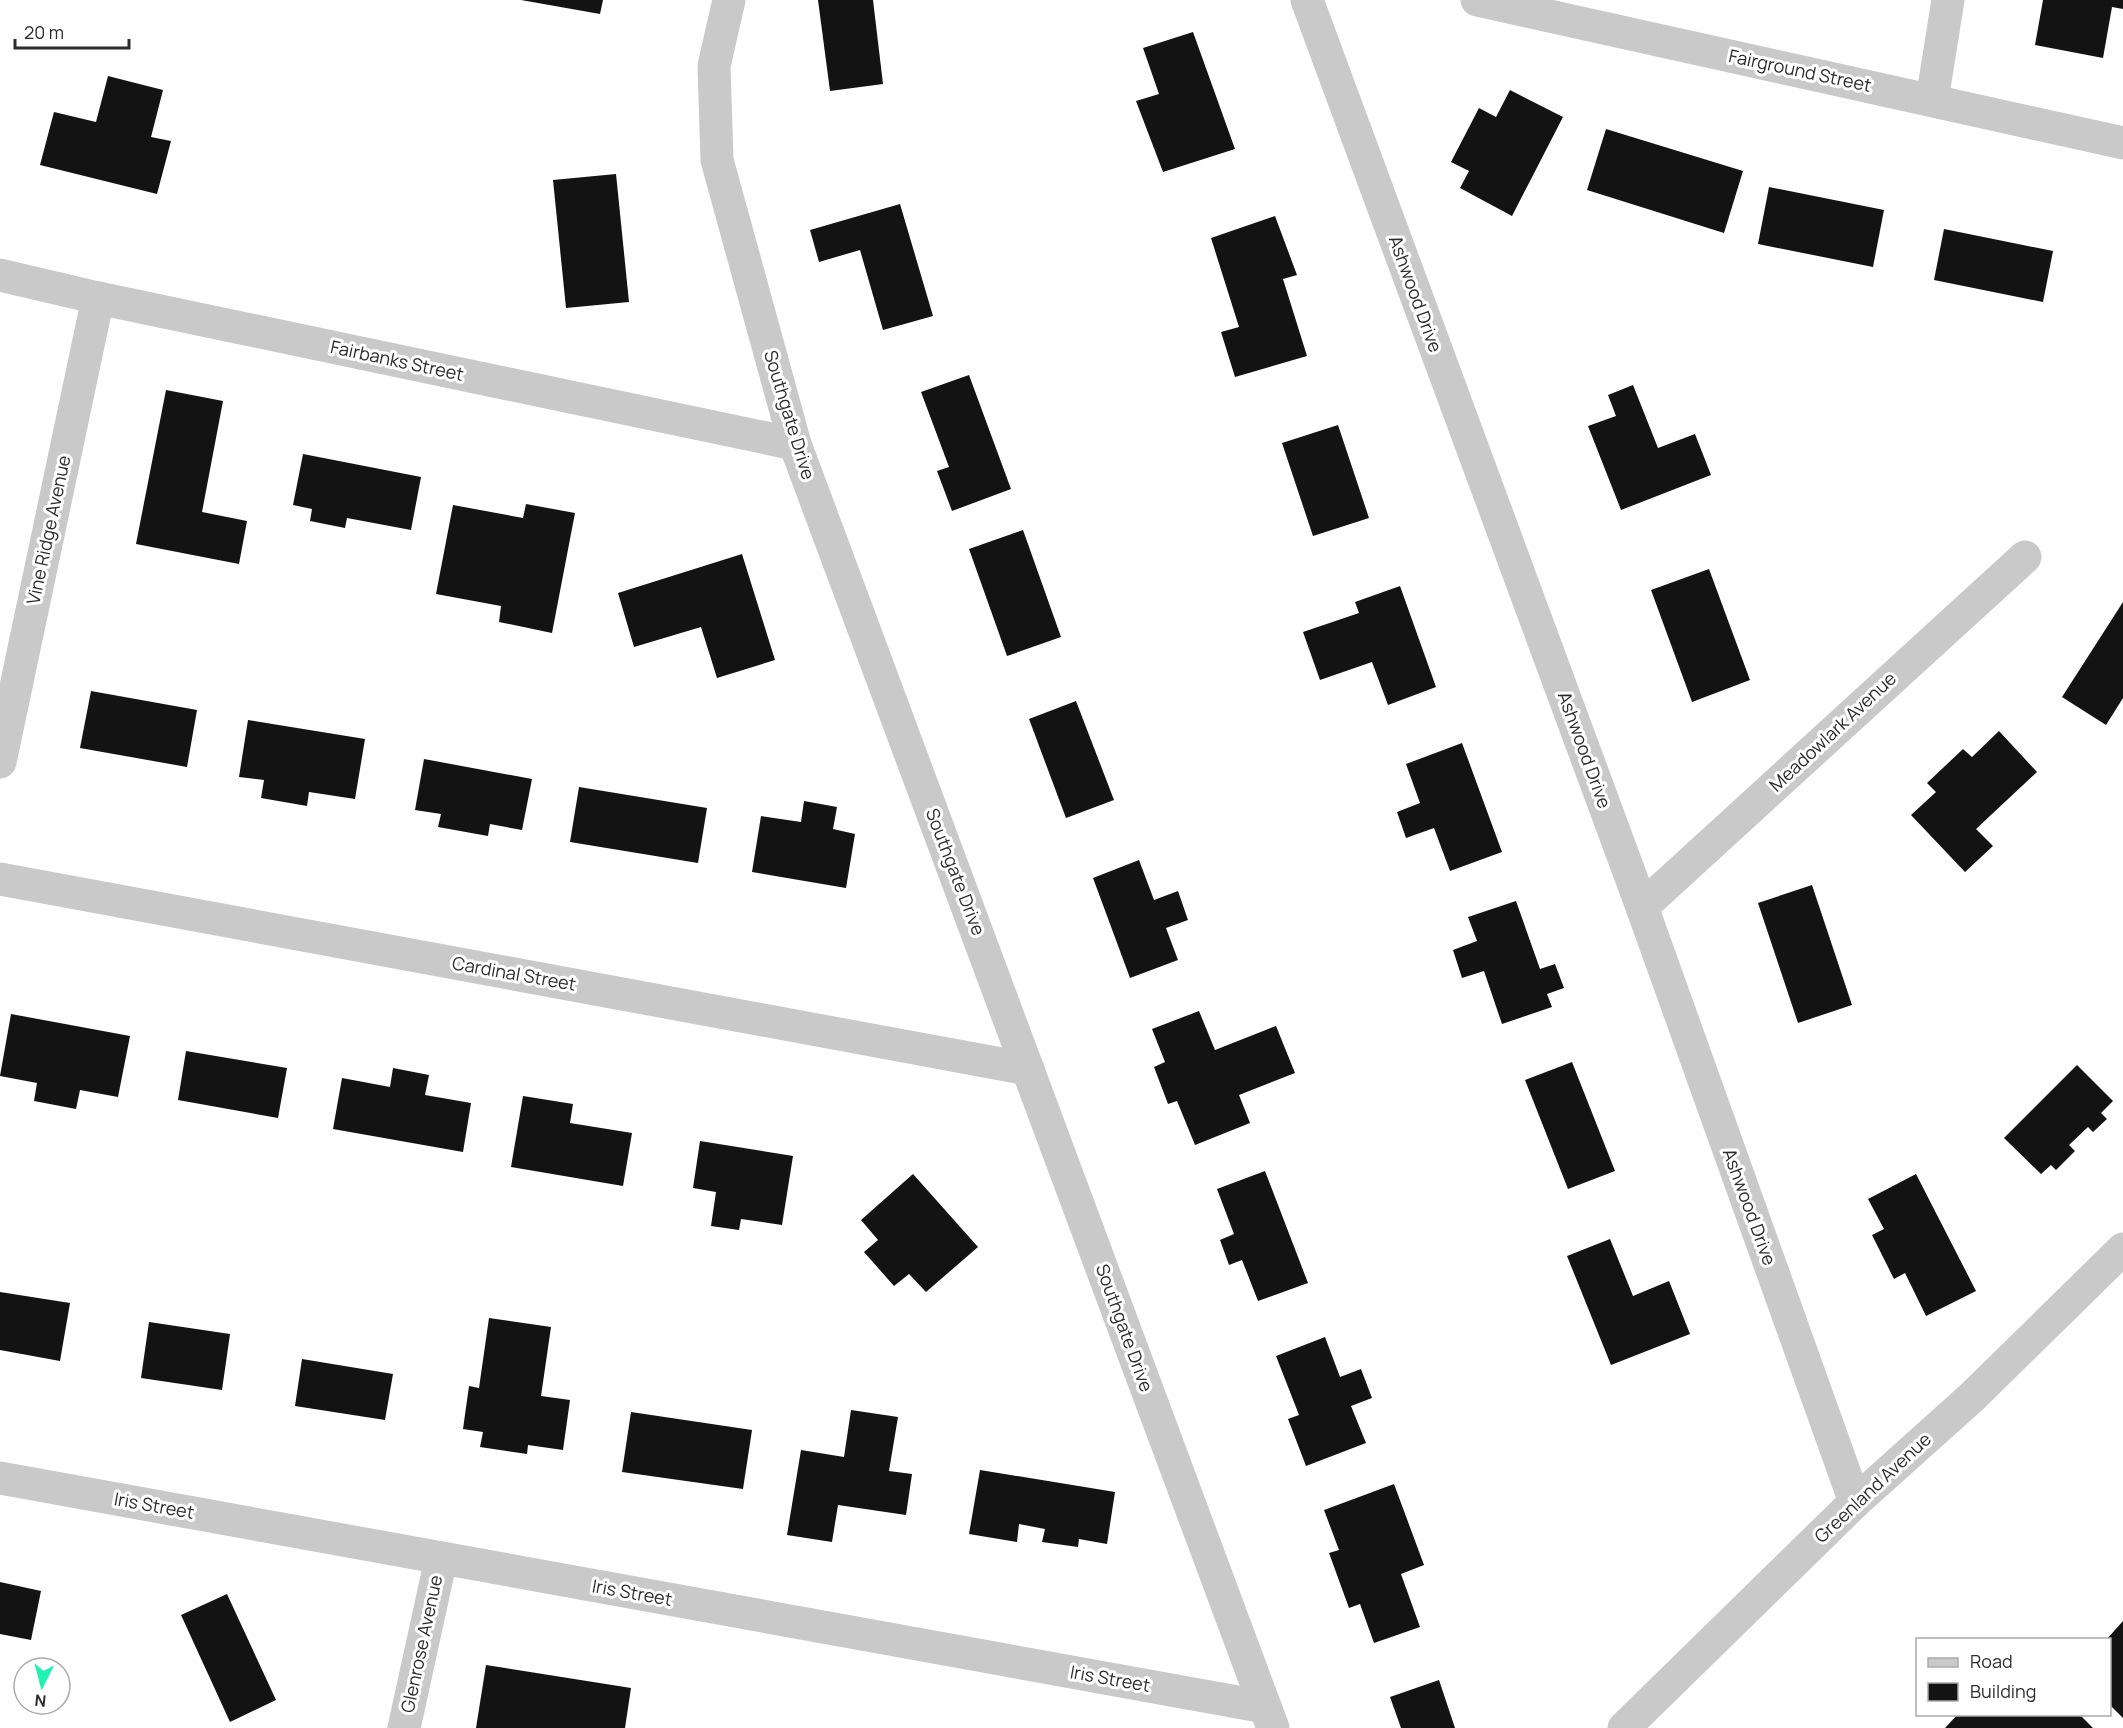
<svg xmlns="http://www.w3.org/2000/svg" width="2123" height="1728" viewBox="0 0 2123 1728" font-family="Manrope,sans-serif">
	<style>
		.building { fill: #131313 }
		.lines { fill: none; stroke-linecap: round; stroke-linejoin: round }
		.minor { stroke: #c9c9c9; stroke-width: 33 }
		.tertiary { stroke: #c9c9c9; stroke-width: 33 }
		.labels { text-anchor: middle; stroke-width: 6; stroke-linejoin: round; paint-order: stroke }
		.street-label { font-size: 18px; fill: #2c2c2c; stroke: #fff }
	</style>
	<rect width="100%" height="100%" fill="#fff"/>
	<!-- building -->
	<g class="building">
		<polygon points="521,0 603,0 600,14"/>
		<polygon points="818,0 873,0 883,84 830,91"/>
		<polygon points="2043,0 2123,0 2123,9 2112,7 2103,58 2035,45"/>
		<polygon points="1193,32 1235,149 1163,172 1136,101 1159,94 1143,48"/>
		<polygon points="108,76 163,90 151,137 171,141 157,194 40,165 54,112 96,122"/>
		<polygon points="1510,90 1563,117 1512,216 1460,188 1469,171 1451,162 1479,108 1496,117"/>
		<polygon points="1606,129 1743,171 1724,233 1587,190"/>
		<polygon points="616,174 629,302 566,308 553,180"/>
		<polygon points="1769,187 1884,210 1873,267 1758,244"/>
		<polygon points="900,204 933,316 883,330 860,250 819,262 810,230"/>
		<polygon points="1275,216 1297,275 1283,279 1307,356 1235,377 1221,332 1239,327 1211,238"/>
		<polygon points="1944,229 2053,251 2043,302 1934,280"/>
		<polygon points="969,375 1011,489 952,511 937,471 949,467 921,392"/>
		<polygon points="1633,385 1658,448 1695,434 1711,475 1621,510 1588,426 1616,416 1608,395"/>
		<polygon points="166,390 223,401 202,512 247,521 239,564 136,544"/>
		<polygon points="1338,425 1369,518 1313,536 1282,443"/>
		<polygon points="303,454 421,477 411,530 347,518 345,528 310,521 312,509 293,505"/>
		<polygon points="526,504 575,513 552,633 499,622 501,606 436,594 453,505 523,518"/>
		<polygon points="1023,530 1061,637 1007,656 969,549"/>
		<polygon points="742,554 775,660 717,678 701,627 634,647 618,593"/>
		<polygon points="1709,569 1750,680 1692,702 1651,590"/>
		<polygon points="1400,586 1436,687 1388,705 1372,662 1320,680 1303,632 1359,613 1355,602"/>
		<polygon points="2123,602 2123,698 2106,725 2062,697"/>
		<polygon points="91,691 197,710 187,767 80,748"/>
		<polygon points="1076,701 1114,800 1066,818 1029,719"/>
		<polygon points="248,720 365,739 355,799 309,792 307,806 261,798 264,780 239,777"/>
		<polygon points="1999,731 2037,772 1976,829 1993,846 1965,872 1911,815 1936,792 1927,783 1963,749 1972,757"/>
		<polygon points="1462,743 1502,852 1450,871 1434,828 1406,838 1397,812 1420,803 1406,764"/>
		<polygon points="424,759 532,779 522,830 490,824 488,836 438,827 441,814 415,810"/>
		<polygon points="579,787 707,808 698,863 570,842"/>
		<polygon points="804,801 837,807 833,829 855,834 846,888 752,872 761,816 801,822"/>
		<polygon points="1139,860 1154,900 1178,891 1188,920 1166,928 1178,960 1130,978 1093,878"/>
		<polygon points="1812,885 1852,1005 1798,1023 1758,903"/>
		<polygon points="1516,901 1540,969 1555,964 1564,988 1547,994 1552,1007 1502,1024 1484,971 1462,978 1453,950 1477,941 1468,917"/>
		<polygon points="1199,1011 1215,1050 1276,1026 1295,1073 1239,1095 1250,1123 1195,1145 1177,1101 1168,1104 1154,1067 1165,1062 1152,1029"/>
		<polygon points="11,1014 130,1036 118,1097 80,1090 76,1109 34,1101 37,1083 0,1076"/>
		<polygon points="186,1051 287,1068 278,1118 178,1100"/>
		<polygon points="1572,1062 1615,1171 1568,1189 1525,1080"/>
		<polygon points="2077,1065 2113,1101 2101,1113 2107,1119 2093,1132 2088,1127 2069,1145 2075,1151 2056,1170 2051,1165 2041,1174 2004,1138"/>
		<polygon points="393,1068 429,1075 425,1095 471,1103 463,1152 333,1129 342,1078 390,1087"/>
		<polygon points="523,1096 573,1104 570,1123 632,1133 623,1186 511,1167"/>
		<polygon points="700,1141 793,1156 782,1225 741,1219 739,1230 711,1226 716,1192 693,1188"/>
		<polygon points="1265,1171 1308,1283 1258,1301 1242,1260 1229,1265 1220,1240 1234,1234 1217,1189"/>
		<polygon points="913,1174 978,1247 926,1292 909,1274 894,1286 864,1252 878,1240 861,1220"/>
		<polygon points="1916,1174 1976,1291 1926,1316 1905,1273 1894,1279 1872,1235 1884,1229 1868,1199"/>
		<polygon points="1610,1239 1633,1296 1669,1281 1690,1334 1611,1365 1567,1256"/>
		<polygon points="0,1292 70,1303 60,1361 0,1350"/>
		<polygon points="489,1318 551,1327 541,1396 570,1400 563,1450 528,1445 527,1454 480,1447 483,1432 463,1429 469,1386 479,1388"/>
		<polygon points="149,1322 230,1334 222,1390 141,1378"/>
		<polygon points="1325,1337 1340,1377 1361,1369 1372,1398 1351,1406 1366,1443 1306,1466 1288,1419 1299,1415 1276,1356"/>
		<polygon points="302,1359 393,1374 385,1420 295,1406"/>
		<polygon points="851,1410 898,1417 889,1471 912,1474 906,1515 838,1505 832,1542 787,1535 801,1450 844,1457"/>
		<polygon points="631,1412 752,1430 743,1489 622,1472"/>
		<polygon points="980,1470 1115,1492 1107,1544 1079,1539 1078,1547 1042,1542 1045,1529 1019,1524 1017,1542 969,1534"/>
		<polygon points="1394,1484 1424,1565 1401,1574 1420,1627 1374,1643 1360,1604 1349,1608 1329,1553 1339,1550 1324,1510"/>
		<polygon points="0,1582 41,1591 31,1640 0,1634"/>
		<polygon points="227,1594 276,1700 230,1722 181,1615"/>
		<polygon points="2123,1621 2123,1718 2110,1705 2110,1640 2106,1640"/>
		<polygon points="486,1665 631,1688 625,1728 476,1728"/>
		<polygon points="1439,1680 1455,1728 1401,1728 1390,1697"/>
		<polygon points="1958,1714 2079,1714 2093,1728 1945,1728"/>
	</g>
	<g class="lines">
		<!-- minor -->
		<g class="minor">
			<polyline points="729,0 714,66 717,160 795,444 1273,1728"/>
			<polyline points="1307,0 1642,907 1855,1502"/>
			<polyline points="1932,100 1948,0"/>
			<polyline points="0,275 98,298 795,444"/>
			<polyline points="0,762 98,298"/>
			<polyline points="0,879 1028,1069"/>
			<polyline points="1642,907 2025,557"/>
			<polyline points="0,1478 1265,1707"/>
			<polyline points="404,1728 441,1559"/>
			<polyline points="1624,1728 1855,1502 1972,1397 2123,1249"/>
		</g>
		<!-- tertiary -->
		<polyline class="tertiary" points="1477,0 2123,143"/>
	</g>
	<g class="labels">
		<!-- street labels -->
		<g class="street-label">
			<text transform="translate(1800 71) rotate(12)" y="6">Fairground Street</text>
			<text transform="translate(1415 294) rotate(70)" y="6">Ashwood Drive</text>
			<text transform="translate(397 361) rotate(12)" y="6">Fairbanks Street</text>
			<text transform="translate(789 415) rotate(73)" y="6">Southgate Drive</text>
			<text transform="translate(49 530) rotate(-78)" y="6">Vine Ridge Avenue</text>
			<text transform="translate(1833 732) rotate(-43)" y="6">Meadowlark Avenue</text>
			<text transform="translate(1584 750) rotate(70)" y="6">Ashwood Drive</text>
			<text transform="translate(955 872) rotate(69)" y="6">Southgate Drive</text>
			<text transform="translate(514 974) rotate(10)" y="6">Cardinal Street</text>
			<text transform="translate(1749 1207) rotate(70)" y="6">Ashwood Drive</text>
			<text transform="translate(1124 1328) rotate(70)" y="6">Southgate Drive</text>
			<text transform="translate(1873 1488) rotate(-43)" y="6">Greenland Avenue</text>
			<text transform="translate(154 1506) rotate(10)" y="6">Iris Street</text>
			<text transform="translate(632 1593) rotate(10)" y="6">Iris Street</text>
			<text transform="translate(422 1644) rotate(-78)" y="6">Glenrose Avenue</text>
			<text transform="translate(1110 1679) rotate(10)" y="6">Iris Street</text>
		</g>
	</g>
	<!-- legend -->
	<rect x="1916" y="1638" width="195" height="78" fill="#ffffff" stroke="#ababab" stroke-width="1.5"/>
	<rect x="1928" y="1658" width="30" height="9" fill="#c9c9c9" stroke="#ababab" stroke-width="1.5"/>
	<text x="1970" y="1668" font-size="18" fill="#2c2c2c">Road</text>
	<rect x="1928" y="1683" width="30" height="18" fill="#131313" stroke="#ababab" stroke-width="1.5"/>
	<text x="1970" y="1698" font-size="18" fill="#2c2c2c">Building</text>
	<!-- north arrow -->
	<g transform="translate(42 1686) rotate(186)"><circle r="28" fill="#ffffff" stroke="#ababab" stroke-width="1.5"/>
	<path d="M0-4.5L10 22L0 15L-10 22Z" fill="#1ff2b0"/>
	<text y="-9" font-size="16" font-weight="bold" text-anchor="middle" fill="#2c2c2c">N</text>
	</g>
	<!-- scale -->
	<path d="M15 39v9h114v-9" fill="none" stroke="#2c2c2c" stroke-width="3"/>
	<text x="24" y="39" font-size="18" fill="#2c2c2c" stroke="#ffffff" stroke-width="4.5" paint-order="stroke">20 m</text>
</svg>
